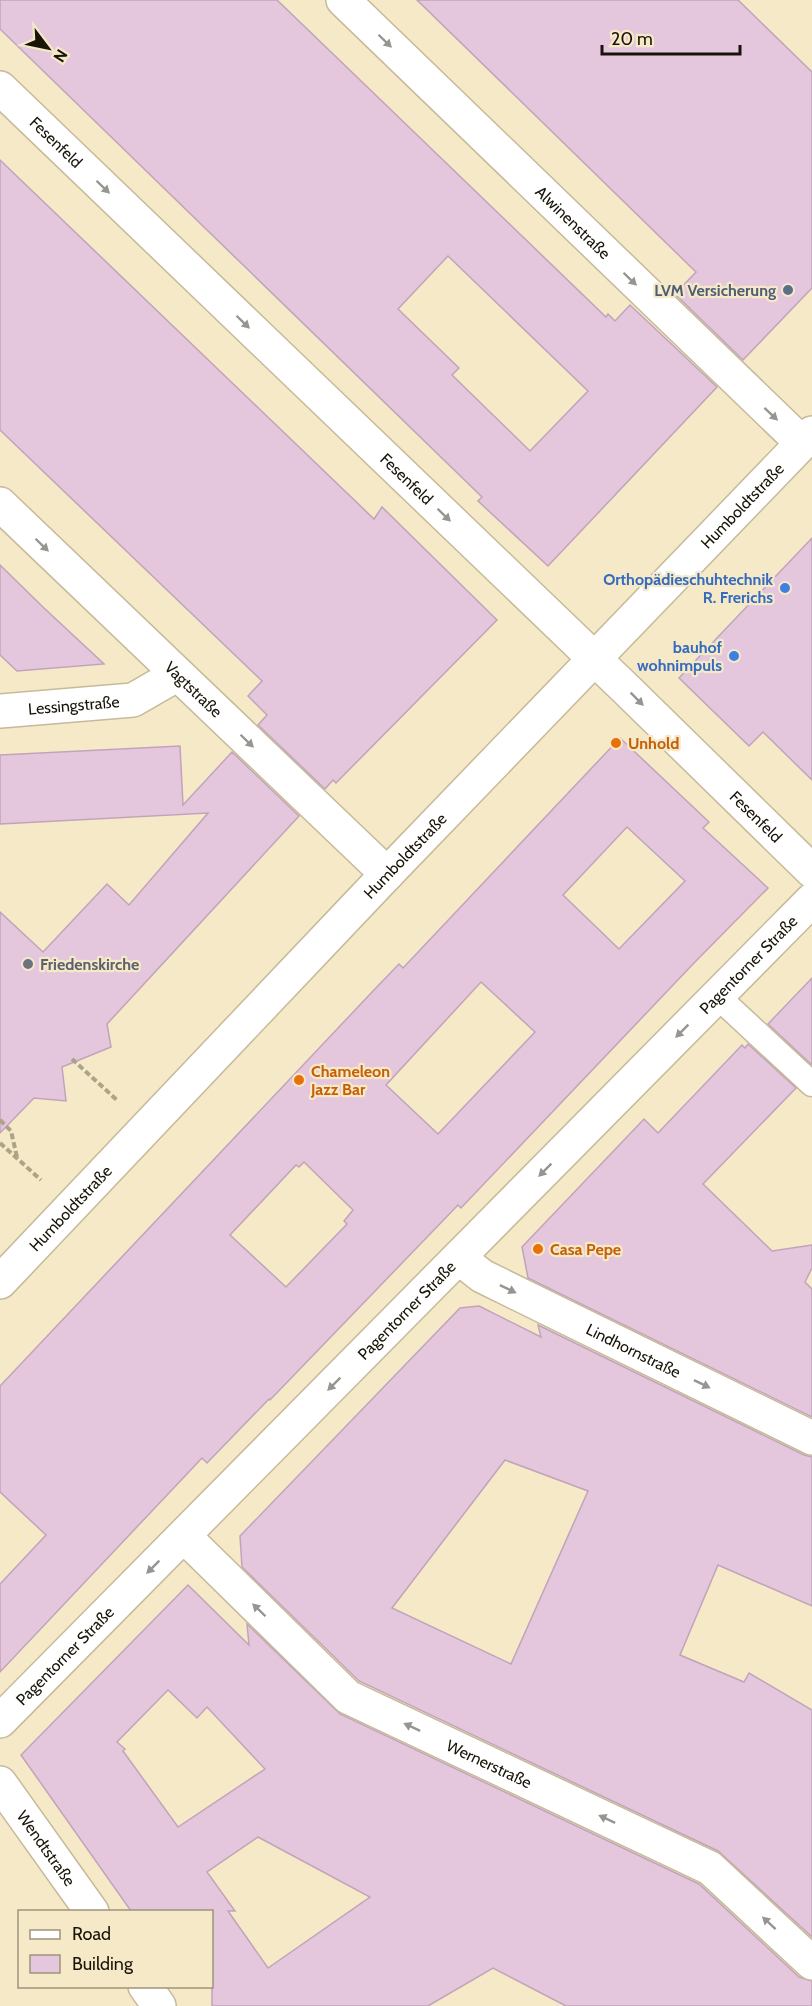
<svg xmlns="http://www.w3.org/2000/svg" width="812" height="2006" viewBox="0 0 812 2006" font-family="Cabin,sans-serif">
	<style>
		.building { fill: #e4c6dd; stroke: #c1a4ba; stroke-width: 1.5; fill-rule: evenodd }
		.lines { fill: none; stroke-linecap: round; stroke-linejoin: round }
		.lane-casing { stroke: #c6ba9a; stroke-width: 27 }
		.street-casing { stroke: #c6ba9a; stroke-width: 36 }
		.path { stroke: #aca389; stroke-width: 4; stroke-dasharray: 6 3; stroke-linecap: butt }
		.lane { stroke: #fff; stroke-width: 24 }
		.street { stroke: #fff; stroke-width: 33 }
		.oneway { fill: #979590 }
		.service-dot { fill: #5c6f8a; stroke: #f5e9c8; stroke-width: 2 }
		.shop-dot { fill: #3f7fe0; stroke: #f5e9c8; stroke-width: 2 }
		.food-dot { fill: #e8710a; stroke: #f5e9c8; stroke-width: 2 }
		.worship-dot { fill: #6b7280; stroke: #f5e9c8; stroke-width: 2 }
		.labels { text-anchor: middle; stroke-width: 4.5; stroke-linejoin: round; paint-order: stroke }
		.street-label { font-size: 16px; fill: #181408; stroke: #f5e9c8 }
		.service-label { font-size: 16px; font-weight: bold; fill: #4e5e75; stroke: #f5e9c8; text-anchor: end }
		.shop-label { font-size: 16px; font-weight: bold; fill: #366cbe; stroke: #f5e9c8; text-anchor: end }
		.food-label { font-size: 16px; font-weight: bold; fill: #c56008; stroke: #f5e9c8; text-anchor: start }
		.worship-label { font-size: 16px; font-weight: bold; fill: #5b616d; stroke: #f5e9c8; text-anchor: start }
	</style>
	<rect width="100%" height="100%" fill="#f5e9c8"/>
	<!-- building -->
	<g class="building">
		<path d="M0,0H277L606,317L608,314L615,321L630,305L717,387L548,566L478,501L482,497L0,29ZM448,256L588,391L530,451L452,375L459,368L398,309Z"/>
		<polygon points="417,0 738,0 812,72 812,288 743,360 675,294 696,272"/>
		<polygon points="0,160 374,519 382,507 497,620 336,783 333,780 325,789 258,725 267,715 248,696 262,681 0,430"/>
		<polygon points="812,538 812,780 763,732 749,746 679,678"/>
		<polygon points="0,565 44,608 104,664 17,671 0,655"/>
		<path d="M620,738L709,822L703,828L768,888L694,963L461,1208L458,1205L270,1400L269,1399L207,1463L202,1458L0,1672V1584L46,1535L0,1492V1386L373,991L399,964L403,968ZM627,827L685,881L619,949L563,895ZM481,982L535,1032L438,1134L386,1085ZM304,1162L353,1210L344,1221L347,1224L286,1287L230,1235L296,1165L299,1167Z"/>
		<polygon points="180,746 183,805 232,752 299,816 107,1024 111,1047 62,1067 66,1101 34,1098 0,1133 0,912 43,952 107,884 129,905 208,813 0,824 0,755"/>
		<polygon points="812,978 812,1065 768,1024"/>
		<polygon points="748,1044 796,1088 703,1184 772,1251 812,1245 812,1268 805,1282 812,1289 812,1417 528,1278 522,1247 644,1119 658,1133 742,1045 745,1048"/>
		<path d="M479,1306L541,1337L538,1325L804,1455L812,1457V1606L718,1565L680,1655L744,1682L749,1673L812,1710V1937L718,1851L359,1681L242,1567L240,1536L460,1308ZM505,1460L588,1491L511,1664L392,1608Z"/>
		<path d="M188,1585L249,1645L247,1624L340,1714L699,1884L799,1977L812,1981V2006H566L493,1968L428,2006H212V1911H131L21,1755ZM168,1690L197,1718L207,1707L265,1769L178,1827L123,1751L125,1749L117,1742ZM258,1837L370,1897L268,1968L228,1911H235L207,1872Z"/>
	</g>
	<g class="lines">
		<!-- lane casing -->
		<g class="lane-casing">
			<polyline id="lane" points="717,996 812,1084"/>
		</g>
		<!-- street casing -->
		<g class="street-casing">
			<g id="street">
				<path id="s1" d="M343,0L802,443"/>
				<path id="s2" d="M0,88L626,689L812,871"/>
				<path id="s3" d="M0,504L387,874"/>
				<path id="s4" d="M0,711L133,700L166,681L175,672"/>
				<path id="s5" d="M459,1258L482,1276L812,1438"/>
				<path id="s6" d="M0,1282L387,874L812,433"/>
				<path id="s7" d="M184,1536L348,1697L710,1868L812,1963"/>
				<path id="s8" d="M0,1721L812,900"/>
				<path id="s9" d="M0,1783L92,1912"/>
				<polyline points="145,1986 159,2006"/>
			</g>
		</g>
		<!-- path -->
		<g class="path">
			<polyline points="72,1059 118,1101"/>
			<polyline points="0,1120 11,1131 17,1157"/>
			<polyline points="0,1143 41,1180"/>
		</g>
		<!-- lane -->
		<use href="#lane" class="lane"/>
		<!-- street -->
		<use href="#street" class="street"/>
	</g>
	<!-- one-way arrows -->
	<defs><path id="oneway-solid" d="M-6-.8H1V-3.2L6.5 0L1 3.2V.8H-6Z" transform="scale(1.5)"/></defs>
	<g class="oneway">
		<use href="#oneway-solid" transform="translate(385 41) rotate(44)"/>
		<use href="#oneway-solid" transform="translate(103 187) rotate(44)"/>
		<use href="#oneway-solid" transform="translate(630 279) rotate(44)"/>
		<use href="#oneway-solid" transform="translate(243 322) rotate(44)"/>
		<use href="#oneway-solid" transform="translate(771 414) rotate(43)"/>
		<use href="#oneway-solid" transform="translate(444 515) rotate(44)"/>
		<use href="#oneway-solid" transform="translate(42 545) rotate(44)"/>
		<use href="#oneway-solid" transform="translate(637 699) rotate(45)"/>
		<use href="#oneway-solid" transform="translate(247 741) rotate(44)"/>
		<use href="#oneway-solid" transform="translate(682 1031) rotate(135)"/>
		<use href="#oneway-solid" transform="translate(545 1170) rotate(135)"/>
		<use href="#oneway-solid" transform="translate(508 1289) rotate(26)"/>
		<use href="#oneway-solid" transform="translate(334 1384) rotate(135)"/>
		<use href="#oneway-solid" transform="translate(702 1384) rotate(26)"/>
		<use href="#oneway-solid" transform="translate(153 1567) rotate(135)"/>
		<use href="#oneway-solid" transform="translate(259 1610) rotate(-136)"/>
		<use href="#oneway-solid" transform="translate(412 1727) rotate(-155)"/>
		<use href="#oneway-solid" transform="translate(607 1819) rotate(-155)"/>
		<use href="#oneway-solid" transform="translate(769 1923) rotate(-137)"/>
	</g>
	<!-- markers -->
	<circle class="service-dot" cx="788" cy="290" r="6"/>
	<g class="shop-dot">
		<circle cx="785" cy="588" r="6"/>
		<circle cx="734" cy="656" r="6"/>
	</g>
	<g class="food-dot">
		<circle cx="616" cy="743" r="6"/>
		<circle cx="299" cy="1080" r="6"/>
		<circle cx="538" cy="1249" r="6"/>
	</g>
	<circle class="worship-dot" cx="28" cy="964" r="6"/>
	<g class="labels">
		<!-- street labels -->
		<g class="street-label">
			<text dy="6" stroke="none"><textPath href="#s2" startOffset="78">Fesenfeld</textPath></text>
			<text dy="6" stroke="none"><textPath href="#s1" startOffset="320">Alwinenstraße</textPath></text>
			<text dy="6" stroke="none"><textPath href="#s2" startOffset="564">Fesenfeld</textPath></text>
			<text dy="6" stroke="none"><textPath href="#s6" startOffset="1074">Humboldtstraße</textPath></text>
			<text dy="6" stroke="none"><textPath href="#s3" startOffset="268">Vagtstraße</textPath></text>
			<text dy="6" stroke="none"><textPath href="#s4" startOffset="74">Lessingstraße</textPath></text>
			<text dy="6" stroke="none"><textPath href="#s2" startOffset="1050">Fesenfeld</textPath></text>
			<text dy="6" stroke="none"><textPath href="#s6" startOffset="588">Humboldtstraße</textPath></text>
			<text dy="6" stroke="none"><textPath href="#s8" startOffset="1064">Pagentorner Straße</textPath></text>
			<text dy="6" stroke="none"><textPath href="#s6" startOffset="102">Humboldtstraße</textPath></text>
			<text dy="6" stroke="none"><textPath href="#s8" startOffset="578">Pagentorner Straße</textPath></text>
			<text dy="6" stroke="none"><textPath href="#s5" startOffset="198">Lindhornstraße</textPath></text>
			<text dy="6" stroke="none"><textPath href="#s8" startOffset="92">Pagentorner Straße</textPath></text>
			<text dy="6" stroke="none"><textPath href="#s7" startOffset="386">Wernerstraße</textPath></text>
			<text dy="6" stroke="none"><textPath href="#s9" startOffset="80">Wendtstraße</textPath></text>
		</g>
		<!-- service labels -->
		<g class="service-label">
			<text x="776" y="296">LVM Versicherung</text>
		</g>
		<!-- shop labels -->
		<g class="shop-label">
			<text x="773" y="585">Orthopädieschuhtechnik<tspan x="773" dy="18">R. Frerichs</tspan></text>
			<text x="722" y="653">bauhof<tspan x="722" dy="18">wohnimpuls</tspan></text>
		</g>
		<!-- food labels -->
		<g class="food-label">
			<text x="628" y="749">Unhold</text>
			<text x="311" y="1077">Chameleon<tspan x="311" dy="18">Jazz Bar</tspan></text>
			<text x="550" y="1255">Casa Pepe</text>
		</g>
		<!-- worship labels -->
		<g class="worship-label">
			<text x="40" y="970">Friedenskirche</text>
		</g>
	</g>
	<!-- legend -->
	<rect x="18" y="1910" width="195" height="78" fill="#f5e9c8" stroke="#9d947b" stroke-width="1.5"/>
	<rect x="30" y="1930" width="30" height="9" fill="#ffffff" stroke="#9d947b" stroke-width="1.5"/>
	<text x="72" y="1940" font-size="18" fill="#181408">Road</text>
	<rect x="30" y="1955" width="30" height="18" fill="#e4c6dd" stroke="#9d947b" stroke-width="1.5"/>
	<text x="72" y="1970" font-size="18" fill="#181408">Building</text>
	<!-- north arrow -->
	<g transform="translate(48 48) rotate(122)" stroke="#f5e9c8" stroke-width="4.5" paint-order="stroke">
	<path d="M0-4.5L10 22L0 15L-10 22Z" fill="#181408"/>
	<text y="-9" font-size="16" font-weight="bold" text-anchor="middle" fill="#181408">N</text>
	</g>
	<!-- scale -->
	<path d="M602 45v9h138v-9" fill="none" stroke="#181408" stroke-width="3"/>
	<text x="611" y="45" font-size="18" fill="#181408" stroke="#f5e9c8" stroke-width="4.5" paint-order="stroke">20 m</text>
</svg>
